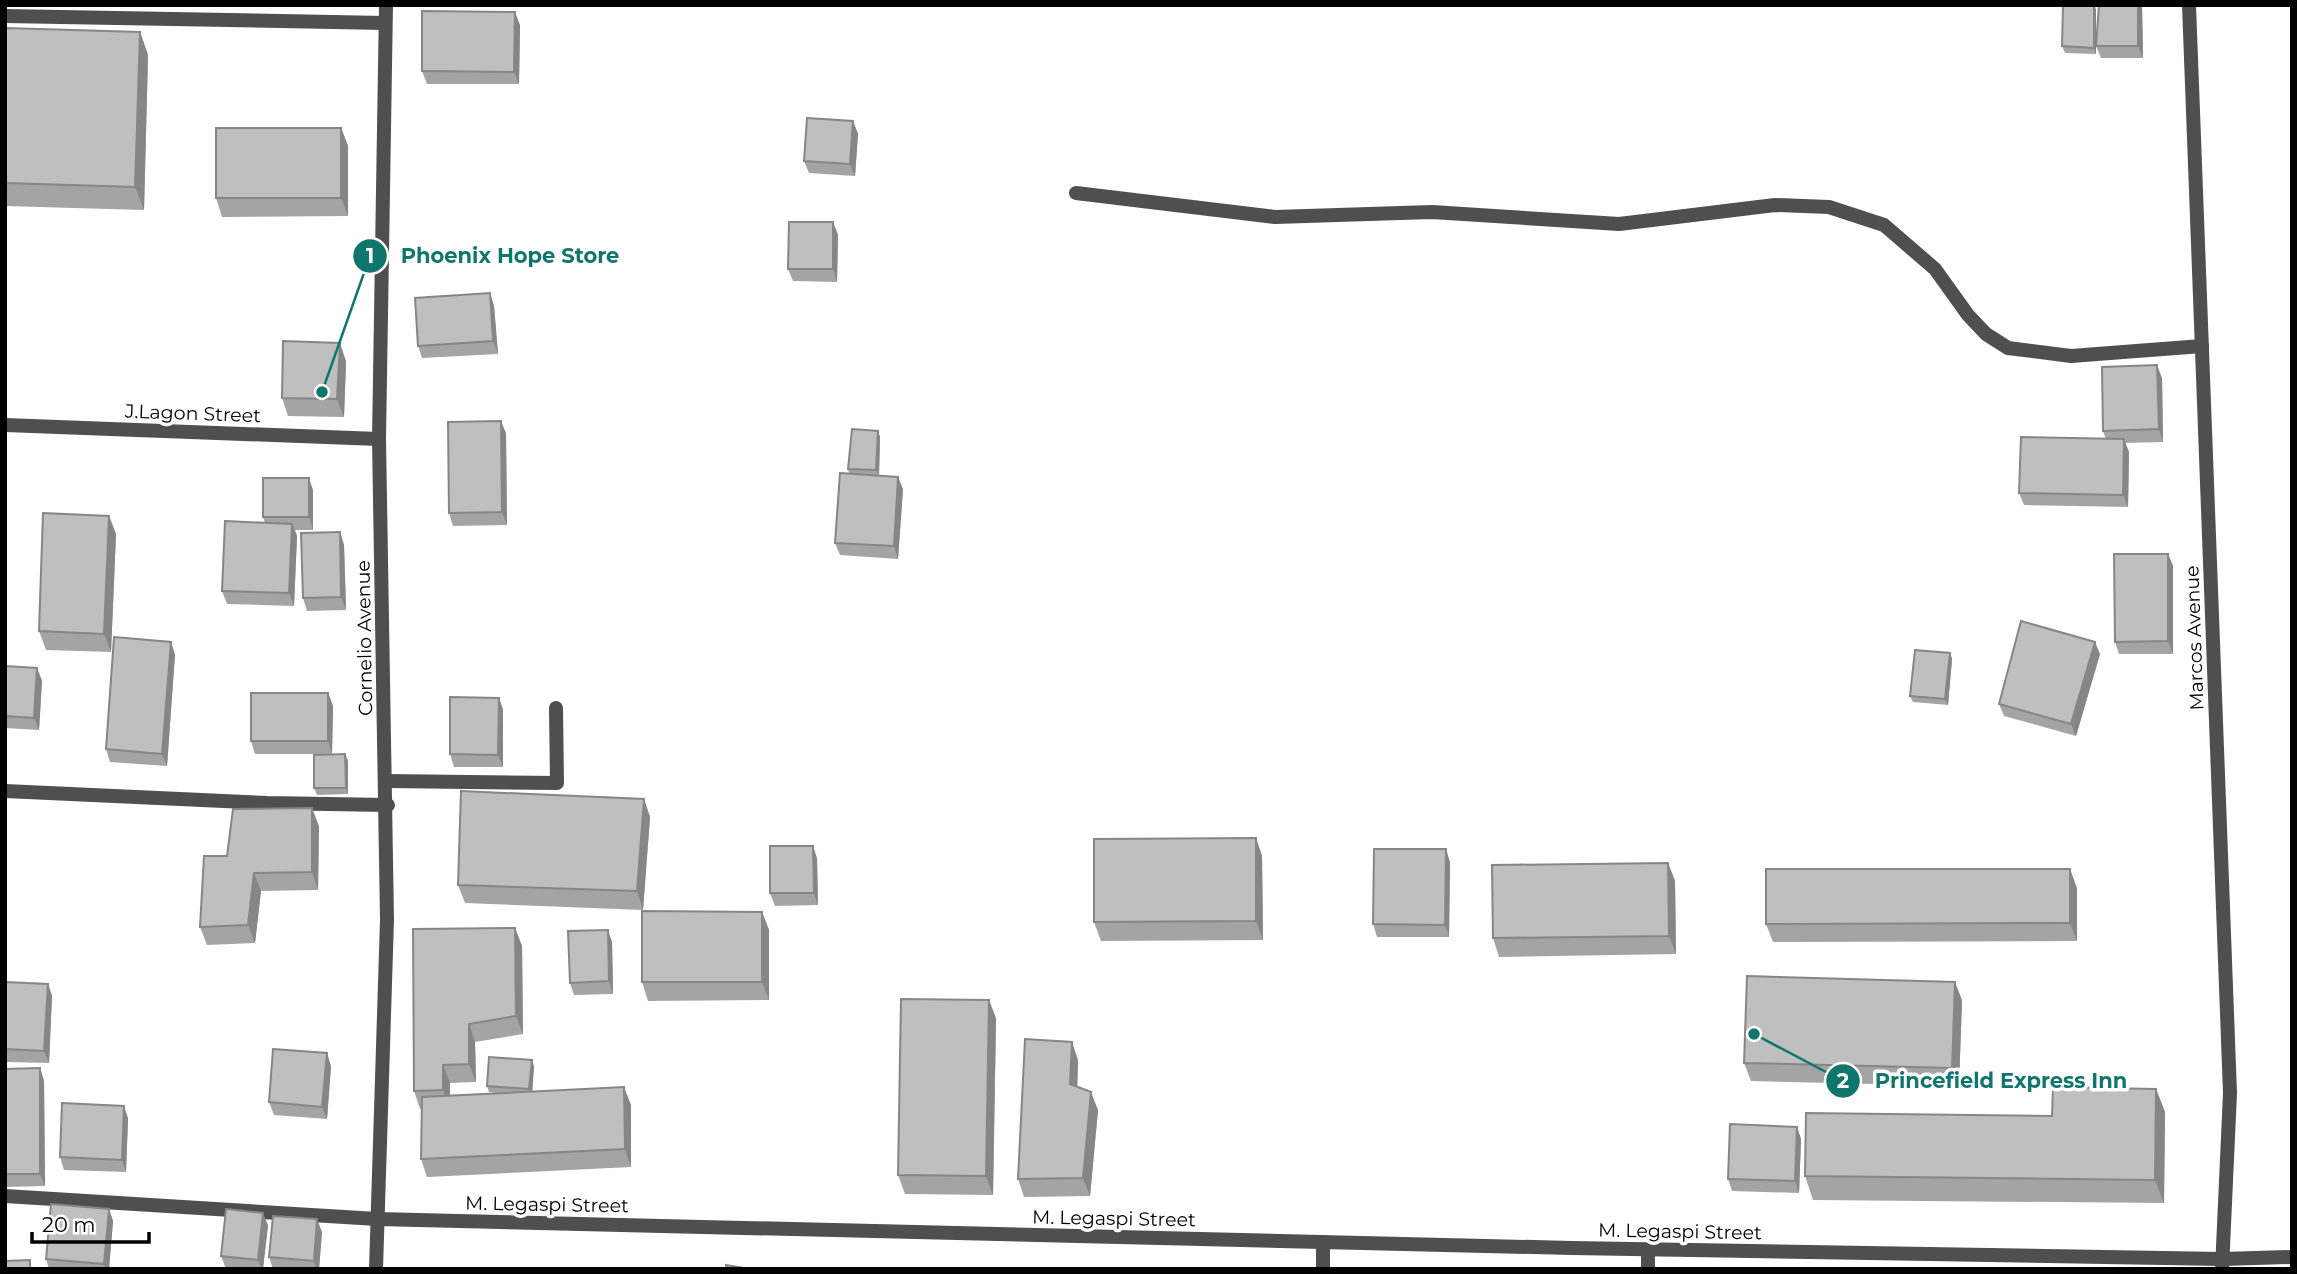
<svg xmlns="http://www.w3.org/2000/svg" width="2297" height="1274" viewBox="0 0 2297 1274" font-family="Montserrat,sans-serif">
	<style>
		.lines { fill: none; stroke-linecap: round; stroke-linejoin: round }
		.service { stroke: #4f4f4f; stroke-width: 14 }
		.minor { stroke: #4f4f4f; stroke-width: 14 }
		.tertiary { stroke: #4f4f4f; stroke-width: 14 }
		.wall { fill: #a4a4a4 }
		.shaded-wall { fill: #868686 }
		.building { fill: #bfbfbf; stroke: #868686; stroke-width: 2 }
		.labels { text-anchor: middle; stroke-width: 7; stroke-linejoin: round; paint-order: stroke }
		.street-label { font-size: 19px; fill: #000; stroke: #fff }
		.leader { fill: none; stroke: #0f766e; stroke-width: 2.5 }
		.callout-dot { fill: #0f766e; stroke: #fff; stroke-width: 2.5 }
		.mark-label { font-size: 21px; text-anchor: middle; font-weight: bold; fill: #fff }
		.callout-label { font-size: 21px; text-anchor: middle; font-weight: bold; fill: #0f766e; stroke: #fff; stroke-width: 7; stroke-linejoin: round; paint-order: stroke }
	</style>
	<rect width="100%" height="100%" fill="#fff"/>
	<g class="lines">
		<!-- service -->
		<g class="service">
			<polyline points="1076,193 1275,217 1432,212 1619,224 1775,205 1829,207 1884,225 1935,269 1968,315 1986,334 2008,348 2071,356 2202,346"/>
			<polyline points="1323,1269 1323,1242"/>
		</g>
		<!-- minor -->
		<g class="minor">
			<polyline points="5,16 385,23"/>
			<polyline points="5,425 379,439"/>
			<polyline points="387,781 557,783 556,708"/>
			<polyline points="5,791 267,803 388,805"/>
			<polyline points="5,1196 377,1219 1572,1248 2222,1259 2292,1257"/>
			<polyline points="1648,1250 1648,1269"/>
		</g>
		<!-- tertiary -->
		<g class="tertiary">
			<polyline points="2189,5 2230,1093 2222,1269"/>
			<polyline points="376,1269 387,920 379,439 386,5"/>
		</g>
	</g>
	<!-- wall -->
	<g class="wall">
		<polygon points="2063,5 2095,5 2096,10 2096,54 2065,53 2062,46"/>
		<polygon points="2099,5 2142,5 2143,58 2101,58 2096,46"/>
		<polygon points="520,25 519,84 427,84 422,71"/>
		<polygon points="5,28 140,32 148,55 144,210 5,206"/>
		<polygon points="853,121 858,134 855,176 809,173 804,161"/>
		<polygon points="341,128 348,146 348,216 222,217 216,198"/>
		<polygon points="833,222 838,235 837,282 793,281 788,269"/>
		<polygon points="490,293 494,306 498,354 422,358 418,346"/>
		<polygon points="346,361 344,417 288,416 282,398"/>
		<polygon points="2162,378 2163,442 2125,443 2129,452 2128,507 2024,505 2019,493 2106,439 2103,431"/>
		<polygon points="878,431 880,437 879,475 903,489 898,559 840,555 835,543 849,473 848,469"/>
		<polygon points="506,433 507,525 453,526 449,513"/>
		<polygon points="313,490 313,530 295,530 297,536 294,606 227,604 222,591 265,523 263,517"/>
		<polygon points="109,516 116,534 111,652 46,650 39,631"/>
		<polygon points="340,532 344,545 346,610 307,611 303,598"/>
		<polygon points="2168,554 2173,566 2173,654 2119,654 2115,642"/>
		<polygon points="1950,653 1952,659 1948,705 1913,702 1910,696"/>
		<polygon points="175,654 167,766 110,762 106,749"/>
		<polygon points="2100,654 2076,736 2004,716 1999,704"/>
		<polygon points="5,666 37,668 42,681 39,730 5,728"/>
		<polygon points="328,693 333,706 332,754 255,754 251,741"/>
		<polygon points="499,698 503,710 503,767 454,767 450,754"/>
		<polygon points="345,754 348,761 348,794 317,795 314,788"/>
		<polygon points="644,799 650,817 643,910 465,903 458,885"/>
		<polygon points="319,826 318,890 261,891 255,943 207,945 200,927 227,856"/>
		<polygon points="1256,838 1262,856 1263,940 1101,941 1094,922"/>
		<polygon points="817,858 818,905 775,906 770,893"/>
		<polygon points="1450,862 1449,937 1377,937 1373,924"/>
		<polygon points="1668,863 1675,881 1676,954 1499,957 1493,938"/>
		<polygon points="2077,888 2077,941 1773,942 1766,924"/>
		<polygon points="762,912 769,930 769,1000 648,1001 642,982"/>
		<polygon points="515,928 522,946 523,1034 475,1042 476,1082 450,1083 450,1095 498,1093 489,1092 487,1086 534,1066 532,1091 631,1105 631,1167 427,1177 421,1159 422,1109 420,1109 414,1091"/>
		<polygon points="612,942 613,994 574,995 570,983"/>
		<polygon points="5,982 48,984 52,996 49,1063 5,1062"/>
		<polygon points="1962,1000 1959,1086 1751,1081 1744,1063"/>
		<polygon points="996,1018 993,1195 905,1194 898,1175"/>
		<polygon points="1078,1060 1077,1086 1098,1110 1090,1196 1024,1197 1018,1179"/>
		<polygon points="331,1066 327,1119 274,1115 269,1102"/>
		<polygon points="40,1068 44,1081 45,1186 5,1187 5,1069"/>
		<polygon points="2156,1089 2165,1112 2164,1203 1813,1200 1805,1176 2052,1116"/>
		<polygon points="128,1118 126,1172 64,1170 60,1157"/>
		<polygon points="1797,1127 1801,1139 1799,1193 1732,1191 1728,1179"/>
		<polygon points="109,1209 113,1221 109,1269 49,1269 46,1259"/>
		<polygon points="268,1225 263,1268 272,1269 226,1269 221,1256"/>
		<polygon points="322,1232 319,1269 273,1269 269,1257"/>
	</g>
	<!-- shaded-wall -->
	<g class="shaded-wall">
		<polygon points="2094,5 2096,10 2096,54 2094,48"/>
		<polygon points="2138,5 2142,5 2143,58 2138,46"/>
		<polygon points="515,12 520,25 519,84 514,72"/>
		<polygon points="140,32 148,55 144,210 135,187"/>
		<polygon points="853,121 858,134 855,176 850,164"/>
		<polygon points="341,128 348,146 348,216 341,198"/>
		<polygon points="833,222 838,235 837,282 833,269"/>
		<polygon points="490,293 494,306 498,354 493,341"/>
		<polygon points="340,343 346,361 344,417 337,399"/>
		<polygon points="2157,365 2162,378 2163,442 2159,429"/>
		<polygon points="501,421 506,433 507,525 502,512"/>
		<polygon points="878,431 880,437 879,476 876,470"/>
		<polygon points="2124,439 2129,452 2128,507 2123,495"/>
		<polygon points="898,477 903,489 898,559 894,546"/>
		<polygon points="309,478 313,490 313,530 309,517"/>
		<polygon points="109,516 116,534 111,652 104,634"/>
		<polygon points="292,524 297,536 294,606 289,593"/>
		<polygon points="340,532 344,545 346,610 341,597"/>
		<polygon points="2168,554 2173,566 2173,654 2168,641"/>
		<polygon points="171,642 175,654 167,766 162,754"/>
		<polygon points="2095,642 2100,654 2076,736 2071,724"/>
		<polygon points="1950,653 1952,659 1948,705 1945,699"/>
		<polygon points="37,668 42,681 39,730 34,718"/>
		<polygon points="328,693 333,706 332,754 328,741"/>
		<polygon points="499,698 503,710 503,767 498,755"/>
		<polygon points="345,754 348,761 348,794 346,788"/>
		<polygon points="644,799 650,817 643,910 637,891"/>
		<polygon points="312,808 319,826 318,890 312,872"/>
		<polygon points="1256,838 1262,856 1263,940 1256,921"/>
		<polygon points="813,846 817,858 818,905 814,893"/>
		<polygon points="1446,849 1450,862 1449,937 1445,925"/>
		<polygon points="1668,863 1675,881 1676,954 1669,936"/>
		<polygon points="2070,869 2077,888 2077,941 2070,923"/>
		<polygon points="254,873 261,891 255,943 248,925"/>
		<polygon points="762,912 769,930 769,1000 762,982"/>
		<polygon points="515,928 522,946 523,1034 516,1016"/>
		<polygon points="608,930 612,942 613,994 609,981"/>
		<polygon points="1955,982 1962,1000 1959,1086 1952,1068"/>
		<polygon points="48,984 52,996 49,1063 44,1051"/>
		<polygon points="989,1000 996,1018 993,1195 986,1176"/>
		<polygon points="469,1024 475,1042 476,1082 469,1064"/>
		<polygon points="1072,1042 1078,1060 1077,1102 1070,1084"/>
		<polygon points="327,1053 331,1066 327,1119 322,1107"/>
		<polygon points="532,1060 534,1066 532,1096 529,1089"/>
		<polygon points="443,1065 450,1083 450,1109 443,1090"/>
		<polygon points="40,1068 44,1081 45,1186 40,1174"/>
		<polygon points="624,1087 631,1105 631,1167 625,1149"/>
		<polygon points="2156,1089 2165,1112 2164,1203 2155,1180"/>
		<polygon points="1091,1092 1098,1110 1090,1196 1083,1178"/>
		<polygon points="124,1106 128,1118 126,1172 122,1160"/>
		<polygon points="1797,1127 1801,1139 1799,1193 1795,1181"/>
		<polygon points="109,1209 113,1221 109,1269 106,1269 104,1264"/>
		<polygon points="263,1213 268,1225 263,1269 262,1269 258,1260"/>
		<polygon points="317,1219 322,1232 319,1269 316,1269 314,1261"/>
	</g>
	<!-- building -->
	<g class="building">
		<polygon points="2063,5 2094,5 2094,48 2062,46"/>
		<polygon points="2099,5 2138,5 2138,46 2096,46"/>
		<polygon points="422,11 515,12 514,72 422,71"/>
		<polygon points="5,28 140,32 135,187 5,183"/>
		<polygon points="807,118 853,121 850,164 804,161"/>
		<rect x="216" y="128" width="125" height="70"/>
		<polygon points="789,222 833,222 833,269 788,269"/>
		<polygon points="490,293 493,341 418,346 415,298"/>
		<polygon points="283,341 340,343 337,399 282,398"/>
		<polygon points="2157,365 2159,429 2103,431 2102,367"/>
		<polygon points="501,421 502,512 449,513 448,422"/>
		<polygon points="852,429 878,431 876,470 848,469"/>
		<polygon points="2021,437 2124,439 2123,495 2019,493"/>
		<polygon points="840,473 898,477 894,546 835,543"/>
		<rect x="263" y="478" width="46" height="39"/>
		<polygon points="43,513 109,516 104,634 39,631"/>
		<polygon points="225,521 292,524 289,593 222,591"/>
		<polygon points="340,532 341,597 303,598 301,533"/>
		<polygon points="2114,554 2168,554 2168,641 2115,642"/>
		<polygon points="2021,621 2095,642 2071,724 1999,704"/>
		<polygon points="114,637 171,642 162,754 106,749"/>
		<polygon points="1915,650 1950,653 1945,699 1910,696"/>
		<polygon points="5,666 37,668 34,718 5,716"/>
		<rect x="251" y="693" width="77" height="48"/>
		<polygon points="450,697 499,698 498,755 450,754"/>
		<polygon points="345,754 346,788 314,788 314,755"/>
		<polygon points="461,791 644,799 637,891 458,885"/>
		<polygon points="312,808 312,872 254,873 248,925 200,927 204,856 227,856 233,809"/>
		<polygon points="1256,838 1256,921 1094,922 1094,839"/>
		<polygon points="770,846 813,846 814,893 770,893"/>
		<polygon points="1374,849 1446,849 1445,925 1373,924"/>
		<polygon points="1668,863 1669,936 1493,938 1492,865"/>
		<polygon points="1766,869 2070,869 2070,923 1766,924"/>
		<polygon points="642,911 762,912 762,982 642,982"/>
		<polygon points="515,928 516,1016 469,1024 469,1064 443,1065 443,1090 414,1091 413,929"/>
		<polygon points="608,930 609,981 570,983 568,931"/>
		<polygon points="1747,976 1955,982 1952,1068 1744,1063"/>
		<polygon points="5,982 48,984 44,1051 5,1049"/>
		<polygon points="901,999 989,1000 986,1176 898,1175"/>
		<polygon points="1025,1039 1072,1042 1070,1084 1091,1092 1083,1178 1018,1179"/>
		<polygon points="273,1049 327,1053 322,1107 269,1102"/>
		<polygon points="489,1057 532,1060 529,1089 487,1086"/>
		<polygon points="40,1068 40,1174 5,1174 5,1069"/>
		<polygon points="624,1087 625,1149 421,1159 422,1097"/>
		<polygon points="2053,1087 2156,1089 2155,1180 1805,1176 1806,1113 2052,1116"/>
		<polygon points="62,1103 124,1106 122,1160 60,1157"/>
		<polygon points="1730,1124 1797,1127 1795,1181 1728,1179"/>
		<polygon points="51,1204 109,1209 104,1264 46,1259"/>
		<polygon points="226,1209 263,1213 258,1260 221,1256"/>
		<polygon points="273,1216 317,1219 314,1261 269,1257"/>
		<polygon points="30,1260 30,1269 5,1269 5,1261"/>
		<polygon points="726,1265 750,1269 726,1269"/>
	</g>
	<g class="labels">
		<!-- street labels -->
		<g class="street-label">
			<text transform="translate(193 413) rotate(2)" y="7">J.Lagon Street</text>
			<text transform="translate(364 638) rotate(-91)" y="7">Cornelio Avenue</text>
			<text transform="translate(2194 638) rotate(-92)" y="7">Marcos Avenue</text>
			<text transform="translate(547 1204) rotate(1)" y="7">M. Legaspi Street</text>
			<text transform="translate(1114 1218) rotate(1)" y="7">M. Legaspi Street</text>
			<text transform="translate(1680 1231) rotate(1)" y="7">M. Legaspi Street</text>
		</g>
	</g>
	<!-- callouts -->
	<path class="leader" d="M322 392L370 256M1754 1034L1843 1081"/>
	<g class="callout-dot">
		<circle cx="322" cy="392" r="7"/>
		<circle cx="1754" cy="1034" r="7"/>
		<circle cx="370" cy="256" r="18"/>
		<circle cx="1843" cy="1081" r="18"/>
	</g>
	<g class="mark-label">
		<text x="370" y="263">1</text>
		<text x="1843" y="1088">2</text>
	</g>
	<g class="callout-label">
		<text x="510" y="263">Phoenix Hope Store</text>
		<text x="2001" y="1088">Princefield Express Inn</text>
	</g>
	<!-- border -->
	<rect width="2297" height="1274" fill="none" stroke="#000000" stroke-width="14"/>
	<!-- scale -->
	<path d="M32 1232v10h117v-10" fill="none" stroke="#000000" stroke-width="3.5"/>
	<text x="42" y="1232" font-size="21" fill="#000000" stroke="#ffffff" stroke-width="5" paint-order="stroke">20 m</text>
</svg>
